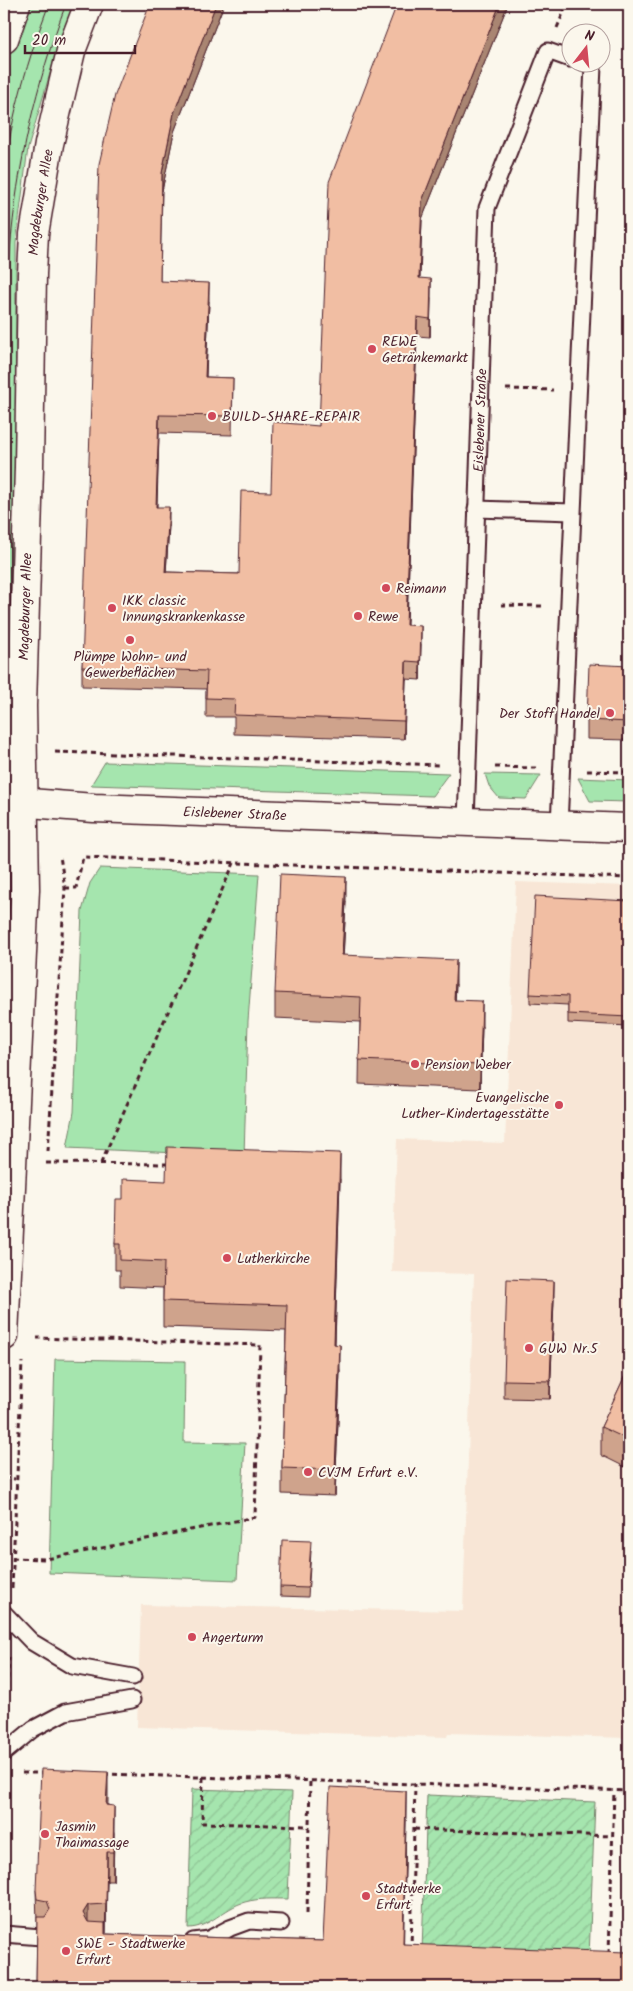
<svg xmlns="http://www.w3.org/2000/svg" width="633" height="1991" viewBox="0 0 633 1991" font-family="Kalam,sans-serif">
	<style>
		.built { fill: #f8e6d6 }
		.grass { fill: #a5e5ae; stroke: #78826c }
		.garden { fill: url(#garden-furrows); stroke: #78826c }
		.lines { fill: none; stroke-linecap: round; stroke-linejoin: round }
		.lane-casing { stroke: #4a1f2b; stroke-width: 19 }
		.secondary-casing { stroke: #4a1f2b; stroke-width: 31 }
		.path { stroke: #4a1f2b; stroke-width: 3; stroke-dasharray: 5 4; stroke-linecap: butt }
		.lane { stroke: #fbf7ec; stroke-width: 15 }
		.secondary { stroke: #fbf7ec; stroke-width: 28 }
		.tram { stroke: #4a1f2b; stroke-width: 1 }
		.wall { fill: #cfa38c; stroke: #4a1f2b }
		.shaded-wall { fill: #a98572; stroke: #4a1f2b }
		.building { fill: #f1bea3; stroke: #4a1f2b }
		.poi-dot { fill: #d1495b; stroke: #fbf7ec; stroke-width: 2 }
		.labels { text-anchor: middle; stroke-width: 4; stroke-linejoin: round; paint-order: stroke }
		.street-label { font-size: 14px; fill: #4a1f2b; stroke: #fbf7ec }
		.poi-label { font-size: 14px; fill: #4a1f2b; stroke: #fbf7ec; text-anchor: start }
	</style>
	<defs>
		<pattern id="garden-furrows" width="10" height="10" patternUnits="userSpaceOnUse" patternTransform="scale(1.25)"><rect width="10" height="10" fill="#a5e5ae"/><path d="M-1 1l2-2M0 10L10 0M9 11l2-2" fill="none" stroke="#90c496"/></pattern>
	</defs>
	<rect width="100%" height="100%" fill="#fbf7ec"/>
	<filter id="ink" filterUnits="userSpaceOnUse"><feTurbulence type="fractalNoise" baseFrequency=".02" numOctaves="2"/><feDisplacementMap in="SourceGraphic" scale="10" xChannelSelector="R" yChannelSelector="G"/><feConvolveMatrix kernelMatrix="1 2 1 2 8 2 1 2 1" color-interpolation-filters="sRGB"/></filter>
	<g filter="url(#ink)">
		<!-- built -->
		<polygon class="built" points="516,882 629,886 629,1738 448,1733 447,1737 137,1727 141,1605 463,1611 474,1274 392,1272 397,1139 505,1143"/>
		<!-- grass -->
		<g class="grass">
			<polygon points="22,4 73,4 58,46 28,148 16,243 15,711 4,711 4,57"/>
			<polygon points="105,762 449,773 432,796 91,785"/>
			<polygon points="485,774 541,775 526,799 499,798 489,786"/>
			<polygon points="578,778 629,780 629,802 590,801"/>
			<polygon points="100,868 259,874 248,1021 244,1156 67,1148 74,1112 82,911 90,883"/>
			<polygon points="55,1359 185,1361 184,1442 245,1443 237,1580 49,1573"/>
		</g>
		<!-- garden -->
		<g class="garden">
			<path d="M192,1789L292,1792L288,1899C274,1899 259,1898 245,1902C223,1908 210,1928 188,1928Z"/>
			<polygon points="427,1795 595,1802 589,1958 422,1952"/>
		</g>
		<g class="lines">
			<!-- lane casing -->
			<g class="lane-casing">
				<g id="lane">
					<polyline points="476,509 572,512"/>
					<path id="s1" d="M466,822L487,208L548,51L570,59"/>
					<polyline points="559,826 593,66 583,62"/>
					<polyline points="4,1613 32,1642 72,1666 133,1677"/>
					<polyline points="4,1753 33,1729 65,1712 132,1700"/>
					<polyline points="4,1934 41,1937"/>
					<polyline points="193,1941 209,1939 230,1928 249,1921 281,1923"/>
				</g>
			</g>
			<!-- secondary casing -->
			<g class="secondary-casing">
				<g id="secondary">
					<polyline points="4,39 16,4"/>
					<path id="s2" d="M4,801L94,808L629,828"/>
					<path id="s3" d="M4,1336L25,889L22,706L29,467L32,274L34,234L49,144L71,51L89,4"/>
				</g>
			</g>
			<!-- path -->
			<g class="path">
				<polyline points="557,28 567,4"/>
				<polyline points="506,389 553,390"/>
				<polyline points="501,605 542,606"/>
				<polyline points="55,752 441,765"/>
				<polyline points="495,767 536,768"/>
				<polyline points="587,771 629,772"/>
				<polyline points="65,888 76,888 83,857 629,878"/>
				<polyline points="48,1151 65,888 60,856"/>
				<polyline points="46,1163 170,1164"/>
				<polyline points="101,1163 234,863"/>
				<polyline points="4,1478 15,1479"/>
				<polyline points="12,1558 47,1559 255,1517 260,1345 37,1338"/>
				<polyline points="12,1588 22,1362"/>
				<polyline points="5,1715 9,1657"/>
				<polyline points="22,1773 43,1773"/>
				<polyline points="104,1774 629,1791"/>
				<polyline points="203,1777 202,1823 309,1826"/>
				<polyline points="414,1829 612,1836"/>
				<polyline points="307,1913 310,1781"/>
				<polyline points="411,1949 415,1784"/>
				<polyline points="609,1953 614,1791"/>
			</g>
			<!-- lane -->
			<use href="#lane" class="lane"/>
			<!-- secondary -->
			<use href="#secondary" class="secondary"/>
			<!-- tram -->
			<g class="tram">
				<path d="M4,175C11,116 28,59 49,4"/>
				<path d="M4,426C6,368 5,309 10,251C17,166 36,83 66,4"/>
			</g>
		</g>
		<!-- wall -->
		<g class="wall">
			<polygon points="150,4 224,4 174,132 162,191 160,281 209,301 206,377 233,378 232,435 159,433 157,507 169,525 166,572 239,574 271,492 319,426 396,9 381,4 508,4 422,219 420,278 431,298 430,337 417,336 407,625 421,644 420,680 406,679 404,739 234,734 234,717 206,717 206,689 82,686 82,667"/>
			<polygon points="629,666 629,740 587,739 587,720"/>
			<polygon points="346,901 343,956 456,984 455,1000 482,1026 480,1089 359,1084 360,1022 275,1018 275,993"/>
			<polygon points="629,901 629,1026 568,1023 568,1005 530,1003 530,994"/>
			<polygon points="340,1179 335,1344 340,1371 335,1496 282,1494 282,1468 286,1331 163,1327 163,1288 120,1286 120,1270 115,1270 115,1244 123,1199 166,1181"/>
			<polygon points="554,1299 550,1399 504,1398 504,1380"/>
			<polygon points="629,1367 629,1469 601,1455 601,1427"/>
			<polygon points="311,1551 308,1597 280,1596 280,1587"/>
			<polygon points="108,1805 114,1834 113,1881 107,1881 105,1934 323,1941 406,1819 403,1944 629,1987 36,1987 37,1923 36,1890"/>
		</g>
		<!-- shaded-wall -->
		<g class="shaded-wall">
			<polygon points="216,4 224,4 174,132 162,191 162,173 174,113"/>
			<polygon points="500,4 508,4 422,219 419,297 419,278 422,201"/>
			<polygon points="431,279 431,298 430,337 430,319"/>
			<polygon points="209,283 209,301 205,396 205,377"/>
			<polygon points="417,317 417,336 406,643 406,625"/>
			<polygon points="159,415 159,433 156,525 156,507"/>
			<polygon points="169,507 169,525 165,590 165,572"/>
			<polygon points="421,626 421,644 420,680 420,662"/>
			<polygon points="406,661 406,679 404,739 404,721"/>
			<polygon points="346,877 346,901 342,980 342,955"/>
			<polygon points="456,960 456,984 454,1025 454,1000"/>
			<polygon points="482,1001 482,1026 480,1089 480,1065"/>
			<polygon points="340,1153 340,1179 334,1370 334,1344"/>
			<polygon points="554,1281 554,1299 550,1399 550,1381"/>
			<polygon points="340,1345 340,1371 335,1496 335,1470"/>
			<polygon points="108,1772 108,1801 106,1834 106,1805"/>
			<polygon points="406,1791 406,1819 403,1973 403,1944"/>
			<polygon points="114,1806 114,1834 113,1881 113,1852"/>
			<polygon points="107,1852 107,1881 106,1933 106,1904"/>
			<polygon points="88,1905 88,1934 83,1913"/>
		</g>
		<!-- building -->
		<g class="building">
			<polygon points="150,4 216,4 174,113 162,173 160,281 209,283 205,377 233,378 232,416 159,415 156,507 169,507 165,572 239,574 241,491 271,492 273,422 319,426 329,182 397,4 500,4 422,201 419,278 431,279 430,319 417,317 406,625 421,626 420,662 406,661 404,721 234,715 235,699 206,698 207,671 82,667 99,164 115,95"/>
			<polygon points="589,664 629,666 629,722 587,720"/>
			<polygon points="280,874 346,877 342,955 456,960 454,1000 482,1001 480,1065 359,1060 361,997 275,993"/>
			<polygon points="535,896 629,901 629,1017 568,1014 568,996 530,994"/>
			<polygon points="167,1147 340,1153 334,1344 340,1345 335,1470 282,1468 287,1305 163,1301 164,1262 120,1260 120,1244 115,1244 116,1199 123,1199 123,1179 166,1181"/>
			<polygon points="507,1279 554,1281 550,1381 504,1380"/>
			<polygon points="629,1367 629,1440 601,1427"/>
			<polygon points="282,1540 311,1541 308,1588 280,1587"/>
			<polygon points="41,1769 108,1772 106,1805 114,1806 113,1852 107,1852 106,1904 88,1905 83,1913 88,1922 105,1923 105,1934 323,1941 330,1787 406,1791 403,1944 627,1952 629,1853 629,1987 36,1987 37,1917 45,1917 50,1909 47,1901 37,1899 36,1890"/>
		</g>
	</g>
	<!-- markers -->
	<g class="poi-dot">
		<circle cx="372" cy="349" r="5"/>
		<circle cx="212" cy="416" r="5"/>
		<circle cx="386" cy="588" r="5"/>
		<circle cx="112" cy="608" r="5"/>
		<circle cx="358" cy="616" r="5"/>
		<circle cx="130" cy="640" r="5"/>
		<circle cx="610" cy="713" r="5"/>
		<circle cx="415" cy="1064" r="5"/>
		<circle cx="559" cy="1105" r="5"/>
		<circle cx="227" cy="1258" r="5"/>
		<circle cx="529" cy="1348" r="5"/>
		<circle cx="308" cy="1472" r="5"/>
		<circle cx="192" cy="1637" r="5"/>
		<circle cx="45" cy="1834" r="5"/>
		<circle cx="366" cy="1896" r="5"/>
		<circle cx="66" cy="1951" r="5"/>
	</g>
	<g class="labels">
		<!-- street labels -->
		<g class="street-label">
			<text dy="5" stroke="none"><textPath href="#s3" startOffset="1135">Magdeburger Allee</textPath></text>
			<text dy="5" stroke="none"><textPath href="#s1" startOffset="402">Eislebener Straße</textPath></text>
			<text dy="5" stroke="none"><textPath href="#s3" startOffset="730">Magdeburger Allee</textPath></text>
			<text dy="5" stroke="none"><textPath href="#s2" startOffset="231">Eislebener Straße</textPath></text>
		</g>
		<!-- poi labels -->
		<g class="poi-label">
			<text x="382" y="346">REWE<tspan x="382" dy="16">Getränkemarkt</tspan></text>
			<text x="222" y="421">BUILD-SHARE-REPAIR</text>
			<text x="396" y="593">Reimann</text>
			<text x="122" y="605">IKK classic<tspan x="122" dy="16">Innungskrankenkasse</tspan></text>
			<text x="368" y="621">Rewe</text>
			<text x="130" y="661" text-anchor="middle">Plümpe Wohn- und<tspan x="130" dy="16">Gewerbeflächen</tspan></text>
			<text x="600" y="718" text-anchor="end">Der Stoff Handel</text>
			<text x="425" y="1069">Pension Weber</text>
			<text x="549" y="1102" text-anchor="end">Evangelische<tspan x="549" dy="16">Luther-Kindertagesstätte</tspan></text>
			<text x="237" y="1263">Lutherkirche</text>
			<text x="539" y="1353">GUW Nr.5</text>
			<text x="318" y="1477">CVJM Erfurt e.V.</text>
			<text x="202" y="1642">Angerturm</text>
			<text x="55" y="1831">Jasmin<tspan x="55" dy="16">Thaimassage</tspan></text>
			<text x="376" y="1893">Stadtwerke<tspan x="376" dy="16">Erfurt</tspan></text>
			<text x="76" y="1948">SWE - Stadtwerke<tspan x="76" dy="16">Erfurt</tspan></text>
		</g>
	</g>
	<!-- margin -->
	<rect width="633" height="1991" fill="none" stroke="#fbf7ec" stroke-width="20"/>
	<rect x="10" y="10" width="613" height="1971" fill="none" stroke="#4a1f2b" stroke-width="2" filter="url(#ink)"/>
	<!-- north arrow -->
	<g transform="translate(586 48) rotate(16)"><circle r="24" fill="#fbf7ec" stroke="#b4a19f"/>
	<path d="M0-4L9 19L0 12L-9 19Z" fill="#d1495b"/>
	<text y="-8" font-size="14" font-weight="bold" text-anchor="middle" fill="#4a1f2b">N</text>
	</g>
	<!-- scale -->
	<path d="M25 45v8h110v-8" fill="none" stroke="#4a1f2b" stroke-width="2.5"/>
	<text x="32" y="45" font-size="15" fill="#4a1f2b" stroke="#fbf7ec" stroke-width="4" paint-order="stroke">20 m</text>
</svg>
